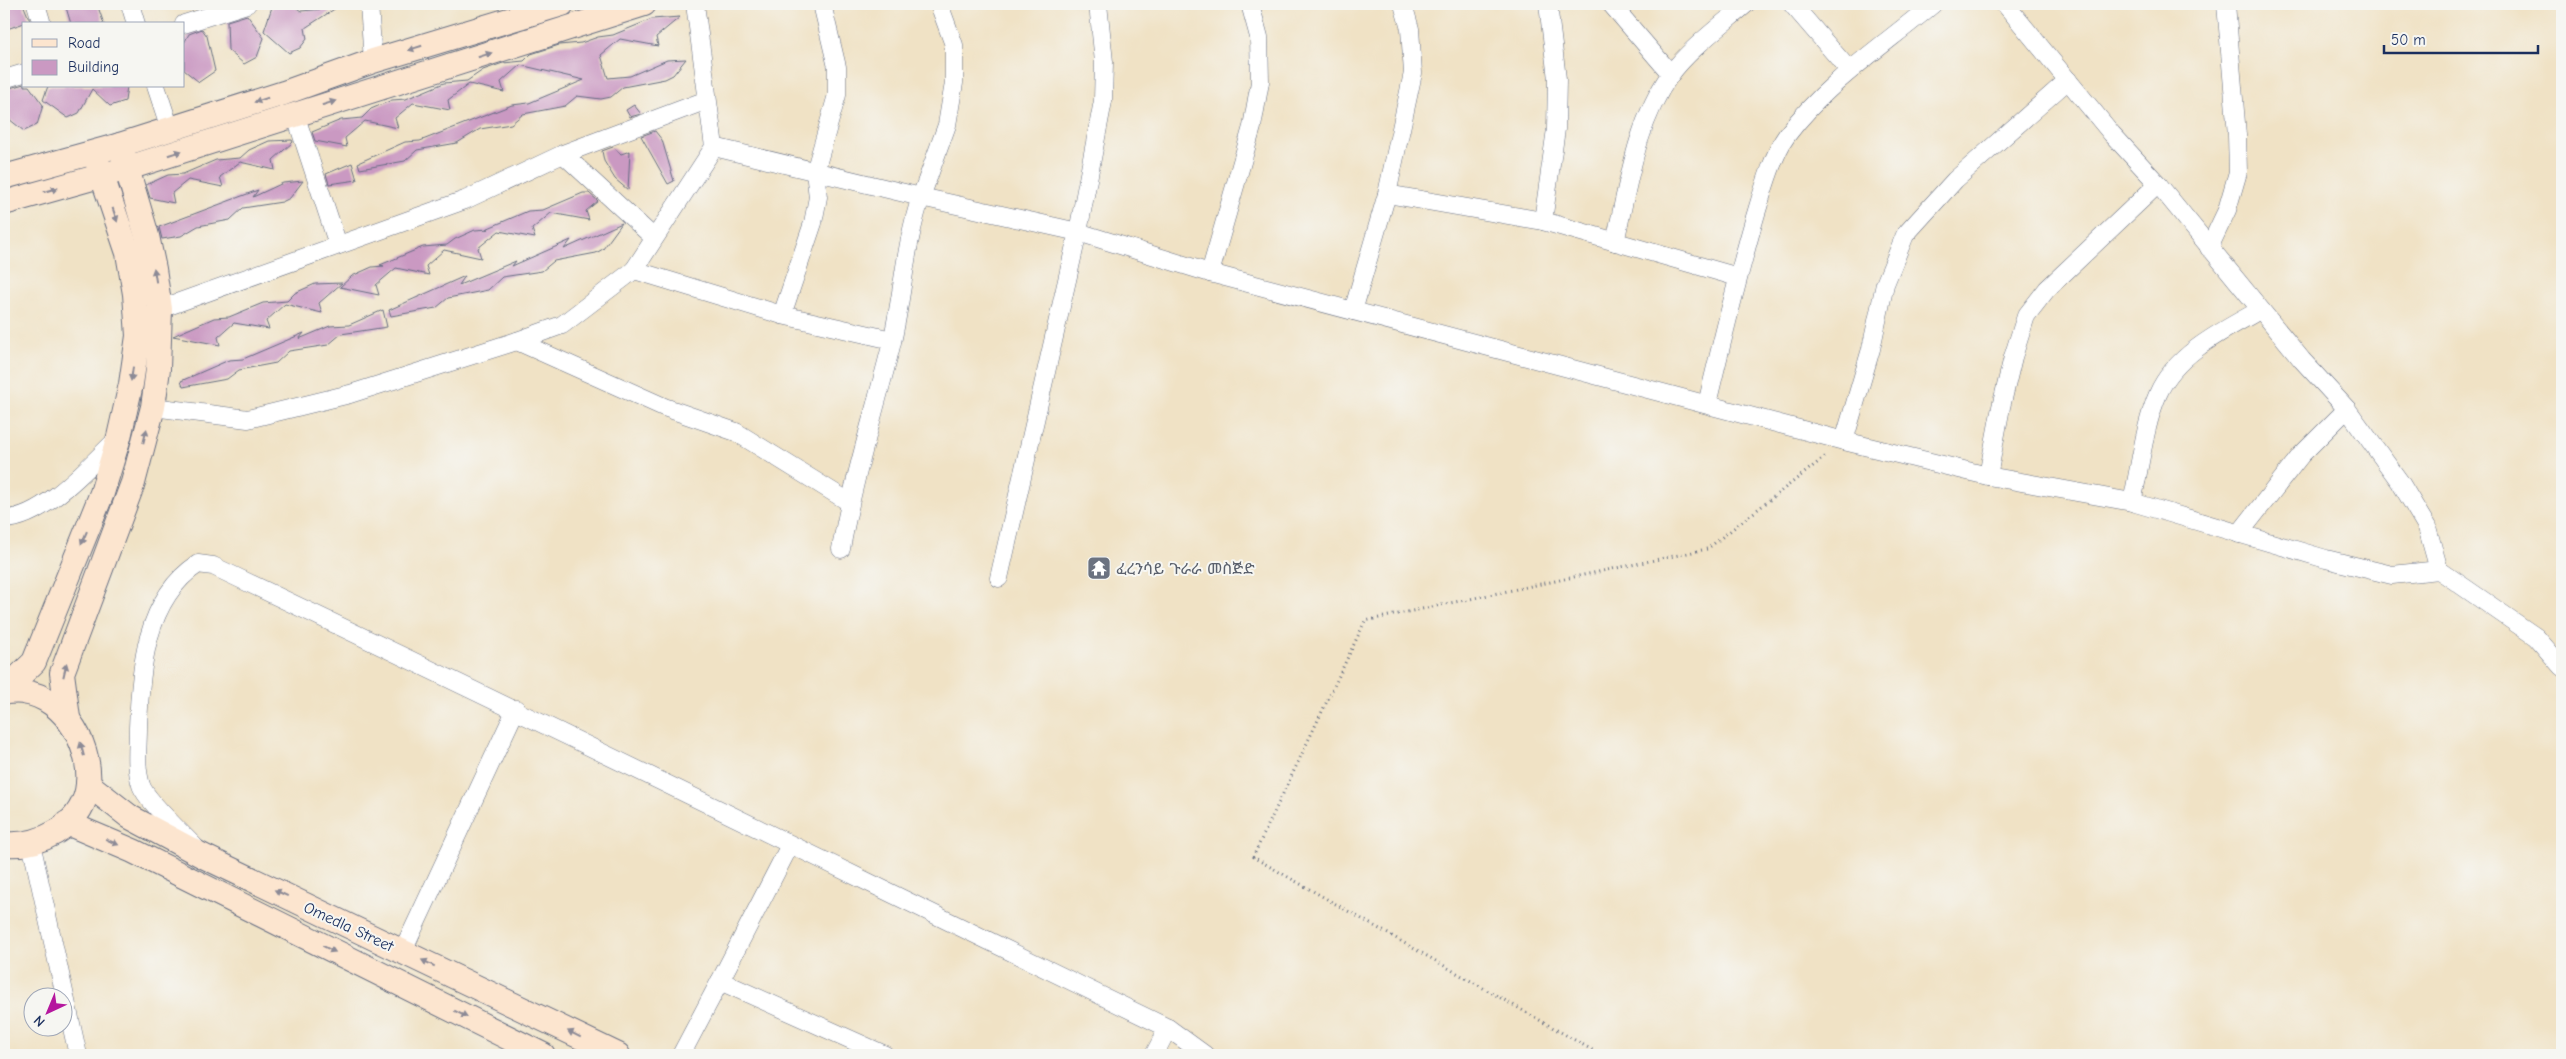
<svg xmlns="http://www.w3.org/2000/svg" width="2566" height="1059" viewBox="0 0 2566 1059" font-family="'Comic Neue','Noto Sans Ethiopic',sans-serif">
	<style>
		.building { fill: #ca99c2 }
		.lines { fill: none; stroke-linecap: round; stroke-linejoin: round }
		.street-casing { stroke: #666e82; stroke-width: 19 }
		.secondary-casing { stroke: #666e82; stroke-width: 26 }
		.path { stroke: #666e82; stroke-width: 3; stroke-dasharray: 1 4; stroke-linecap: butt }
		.street { stroke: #fff; stroke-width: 18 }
		.secondary { stroke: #fce5cf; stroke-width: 24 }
		.oneway { fill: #8c8a96 }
		.labels { text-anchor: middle; stroke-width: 4; stroke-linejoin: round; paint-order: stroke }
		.worship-label { font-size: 16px; fill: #5b616d; stroke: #f6f6f2; text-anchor: start }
		.street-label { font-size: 16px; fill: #1b2f5e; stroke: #f6f6f2 }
	</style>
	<rect width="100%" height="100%" fill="#f6f6f2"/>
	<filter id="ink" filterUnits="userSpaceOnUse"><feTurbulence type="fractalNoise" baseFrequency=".02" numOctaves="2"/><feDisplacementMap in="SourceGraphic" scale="10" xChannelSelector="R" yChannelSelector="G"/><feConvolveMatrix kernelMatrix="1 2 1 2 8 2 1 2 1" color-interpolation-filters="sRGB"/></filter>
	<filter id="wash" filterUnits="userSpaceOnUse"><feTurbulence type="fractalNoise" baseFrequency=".0096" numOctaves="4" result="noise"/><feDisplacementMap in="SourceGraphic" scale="20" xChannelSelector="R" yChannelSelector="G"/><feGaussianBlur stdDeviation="1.12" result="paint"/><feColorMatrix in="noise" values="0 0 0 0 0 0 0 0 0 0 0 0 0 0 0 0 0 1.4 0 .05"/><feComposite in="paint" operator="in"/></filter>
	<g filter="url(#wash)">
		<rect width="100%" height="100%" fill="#f0e2c5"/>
		<g id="blocks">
			<!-- building -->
			<g class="building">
				<polygon points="4,4 23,4 30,21 4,30"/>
				<polygon points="65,4 97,4 104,24 71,24"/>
				<polygon points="273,4 291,4 301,11 336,8 305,28 307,39 300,48 289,53 264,31"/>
				<polygon points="247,15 264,38 257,57 244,64 228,50 227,21"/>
				<polygon points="680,17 656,37 658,46 620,39 601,55 608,78 630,76 667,60 686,59 673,75 665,79 623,87 611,97 601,99 577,96 565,106 523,114 511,124 480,129 457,143 417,150 405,161 360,169 358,163 405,142 420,141 512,105 529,103 584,80 520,65 501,82 504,92 469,84 448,100 450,110 413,103 395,118 398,128 365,121 345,138 347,147 315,141 312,132 341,120 362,118 371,109 392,100 406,99 444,83 467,81 483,70 503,63 524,61 531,54 559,45 581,43 598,37 613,35 652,19"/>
				<polygon points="202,29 207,36 215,71 199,82 184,70 184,43 189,34"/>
				<polygon points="24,84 24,86 29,86 43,105 37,125 24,131 4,115 6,89"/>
				<polygon points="48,86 127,86 125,101 110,106 92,89 79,113 68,118 43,100"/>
				<polygon points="634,105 641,114 630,117 626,110"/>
				<polygon points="655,131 662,140 674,181 668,184 641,136"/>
				<polygon points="292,140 293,142 273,160 275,170 240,162 220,177 223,187 188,180 172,193 174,203 150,198 146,185 168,175 183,174 216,160 240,158 249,150 269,141"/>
				<polygon points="613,147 621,154 630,151 628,190 615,179 604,161 602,151"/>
				<polygon points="352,163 357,180 329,184 326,174"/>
				<polygon points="303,181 290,198 282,202 243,208 230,220 198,226 181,236 162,239 159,227 258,190 253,197 283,183"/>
				<polygon points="583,193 589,193 598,201 586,211 589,220 551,213 532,229 535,238 499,231 478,248 481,258 444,250 426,266 429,275 396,268 376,285 379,295 340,287 352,276 372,267 384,266 380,265 423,247 447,245 455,239 475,230 489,229 486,229 528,211 543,210"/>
				<polygon points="622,223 603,249 596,253 554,261 542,271 502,277 488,290 448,298 436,308 391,316 389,310 465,276 459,285 516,261 512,266 571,240 564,249"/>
				<polygon points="342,283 319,303 322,313 285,304 266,321 269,329 234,323 218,337 220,345 173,336 214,318 229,317 263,303 287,301 295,293 315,284"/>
				<polygon points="383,310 387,327 341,334 328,345 289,351 276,363 239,370 227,379 183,387 181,381 229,360 243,359 304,333 299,339 330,326 349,325"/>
			</g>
		</g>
	</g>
	<g filter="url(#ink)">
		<use href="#blocks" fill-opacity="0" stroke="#666e82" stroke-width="1"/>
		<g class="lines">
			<!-- street casing -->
			<g class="street-casing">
				<g id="street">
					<polyline points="36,4 42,24"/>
					<polyline points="130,4 136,24"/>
					<polyline points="369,4 373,61"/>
					<polyline points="822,4 837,67 837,95 815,172 818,197 813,223 782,315 892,340"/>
					<polyline points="1611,4 1671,74"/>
					<polyline points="1792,4 1849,70"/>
					<polyline points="2005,4 2112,134 2158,184 2302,360 2347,409 2400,482 2427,527 2439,570"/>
					<polyline points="184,24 247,4"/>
					<polyline points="4,79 24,73"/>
					<polyline points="156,86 170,129"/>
					<polyline points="295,114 338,245"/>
					<polyline points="714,147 921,197 947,125 954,83 954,45 939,4"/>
					<polyline points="563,154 654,238"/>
					<polyline points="1387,194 1413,73 1410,29 1403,4"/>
					<polyline points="1543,221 1556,129 1557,79 1548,4"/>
					<path d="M1615,242C1628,186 1636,123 1670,75C1688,50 1723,24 1746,4"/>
					<polyline points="2209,248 2227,210 2238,172 2237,135 2226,4"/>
					<polyline points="634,270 714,147 695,4"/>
					<polyline points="1210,273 1252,127 1260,82 1259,37 1250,4"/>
					<polyline points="160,309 465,200 563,154 707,100"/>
					<polyline points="1353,311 1387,194 1543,221 1738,277"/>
					<polyline points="782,315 634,270 562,325 517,341 664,407 736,432 849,502"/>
					<path d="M1707,404C1722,341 1737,279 1755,217C1762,194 1773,154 1787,135C1827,82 1883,46 1933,4"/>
					<polyline points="153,407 248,419 350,394 517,341"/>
					<polyline points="1844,441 1871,349 1885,284 1905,235 1955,180 2068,80"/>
					<polyline points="1988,476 2001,407 2013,357 2026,316 2047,289 2158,184"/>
					<path d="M2132,502C2140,468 2144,426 2158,394C2175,354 2224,330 2260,310"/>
					<path d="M4,519C43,519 90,465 117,439"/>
					<polyline points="2239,534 2301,455 2347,409"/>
					<path d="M841,549C853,479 875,411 892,342C903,294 905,244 921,197L1078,232L1210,273L1844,441L1988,476L2132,502L2326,559L2392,575L2439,570L2536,637L2562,667"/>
					<polyline points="999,578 1078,232 1103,101 1104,62 1098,4"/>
					<polyline points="31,843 78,1055"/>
					<path d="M195,847C183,834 145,799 141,785C135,767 138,747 138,728C140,670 145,599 198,564L213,566C533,717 850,874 1168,1028L1205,1055"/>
					<polyline points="403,951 516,709"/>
					<polyline points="720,981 790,845"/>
					<polyline points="681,1055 720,981 885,1055"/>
					<polyline points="1154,1055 1168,1028"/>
				</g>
			</g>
			<!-- secondary casing -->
			<g class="secondary-casing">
				<g id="secondary">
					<polyline points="4,177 120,145 284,93 373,61 562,4"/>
					<polyline points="4,203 128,168 644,4"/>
					<polyline points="4,691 34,662 102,493 119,437 131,384 138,336 135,294 128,253 97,161"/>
					<path d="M4,692C10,692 17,691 23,692C66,697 95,751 87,791C79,828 38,847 4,844"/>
					<polyline points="68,718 62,673 133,483 153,407 158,369 160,309 154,269 147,236 120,145"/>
					<polyline points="88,784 130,817 203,856 618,1055"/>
					<polyline points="67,823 133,851 543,1055"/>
				</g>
			</g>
			<!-- path -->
			<polyline class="path" points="1601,1055 1253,857 1365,621 1707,549 1826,456"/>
			<!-- street -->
			<use href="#street" class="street"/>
			<!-- secondary -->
			<use href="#secondary" class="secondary"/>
		</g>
		<!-- one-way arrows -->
		<defs><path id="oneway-solid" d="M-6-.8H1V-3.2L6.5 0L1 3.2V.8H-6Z" transform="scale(1.25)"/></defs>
		<g class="oneway">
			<use href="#oneway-solid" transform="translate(415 48) rotate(163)"/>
			<use href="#oneway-solid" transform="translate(485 55) rotate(-17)"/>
			<use href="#oneway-solid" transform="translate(261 100) rotate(162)"/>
			<use href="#oneway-solid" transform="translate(329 103) rotate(-17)"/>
			<use href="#oneway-solid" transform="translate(175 153) rotate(-18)"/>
			<use href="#oneway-solid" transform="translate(51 190) rotate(-16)"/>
			<use href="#oneway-solid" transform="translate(115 215) rotate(71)"/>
			<use href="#oneway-solid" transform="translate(155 275) rotate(-99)"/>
			<use href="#oneway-solid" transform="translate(132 374) rotate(98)"/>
			<use href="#oneway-solid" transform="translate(145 436) rotate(-76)"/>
			<use href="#oneway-solid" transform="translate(84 538) rotate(113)"/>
			<use href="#oneway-solid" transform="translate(65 670) rotate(-77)"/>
			<use href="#oneway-solid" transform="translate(82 749) rotate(-105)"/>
			<use href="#oneway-solid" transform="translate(112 842) rotate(24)"/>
			<use href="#oneway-solid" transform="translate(281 893) rotate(-155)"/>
			<use href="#oneway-solid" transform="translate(329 949) rotate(26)"/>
			<use href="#oneway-solid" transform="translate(428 963) rotate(-154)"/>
			<use href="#oneway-solid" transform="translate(461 1014) rotate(26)"/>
			<use href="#oneway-solid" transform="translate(574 1034) rotate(-154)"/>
		</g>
	</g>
	<!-- icons -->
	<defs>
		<g id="temple-square" transform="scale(1.25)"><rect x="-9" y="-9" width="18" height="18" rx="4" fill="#6b7280" stroke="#f6f6f2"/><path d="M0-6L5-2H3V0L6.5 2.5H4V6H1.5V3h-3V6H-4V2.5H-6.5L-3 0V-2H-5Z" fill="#fff"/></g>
	</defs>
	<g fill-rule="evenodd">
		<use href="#temple-square" x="1099" y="568"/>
	</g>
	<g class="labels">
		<!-- worship labels -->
		<g class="worship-label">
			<text x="1116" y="574">ፈረንሳይ ጉራራ መስጅድ</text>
		</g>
		<!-- street labels -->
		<g class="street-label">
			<text transform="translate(349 926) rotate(25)" y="6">Omedla Street</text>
		</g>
	</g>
	<!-- margin -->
	<rect width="2566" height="1059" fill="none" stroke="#f6f6f2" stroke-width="20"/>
	<!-- legend -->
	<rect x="22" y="22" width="162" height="65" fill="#f6f6f2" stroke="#9ea6b7"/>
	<rect x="32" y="39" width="25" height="8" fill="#fce5cf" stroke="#9ea6b7"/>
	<text x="68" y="48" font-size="15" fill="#1b2f5e">Road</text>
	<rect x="32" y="60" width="25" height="15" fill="#ca99c2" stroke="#9ea6b7"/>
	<text x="68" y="72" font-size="15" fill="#1b2f5e">Building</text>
	<!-- north arrow -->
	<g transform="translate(48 1012) rotate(224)"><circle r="24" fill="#f6f6f2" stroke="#9ea6b7"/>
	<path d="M0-4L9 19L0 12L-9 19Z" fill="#b5179e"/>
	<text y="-8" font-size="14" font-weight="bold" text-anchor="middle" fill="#1b2f5e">N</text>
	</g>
	<!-- scale -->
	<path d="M2384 45v8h154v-8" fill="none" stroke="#1b2f5e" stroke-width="2.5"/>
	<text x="2391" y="45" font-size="15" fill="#1b2f5e" stroke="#f6f6f2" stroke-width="4" paint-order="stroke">50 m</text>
</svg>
